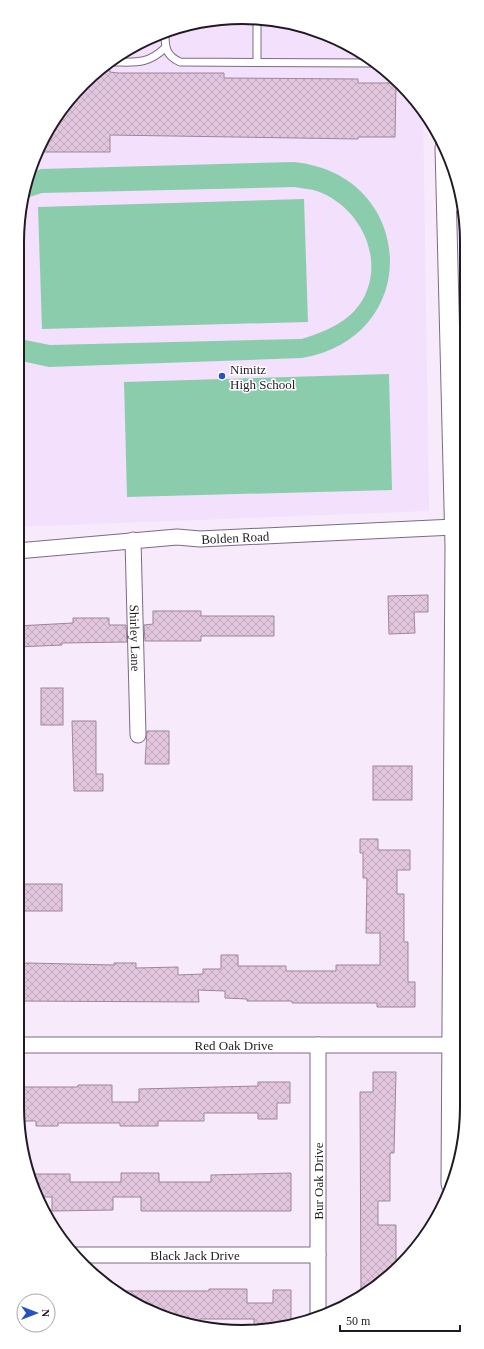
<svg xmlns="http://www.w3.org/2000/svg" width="484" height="1349" viewBox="0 0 484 1349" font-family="'Times New Roman',serif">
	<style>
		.built { fill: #f3e0fd }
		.grass { fill: #8bccad }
		.building { fill: url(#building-cross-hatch); stroke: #9e859b }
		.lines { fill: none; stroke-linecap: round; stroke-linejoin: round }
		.service-casing { stroke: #7c6b85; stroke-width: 9 }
		.minor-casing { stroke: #7c6b85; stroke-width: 17 }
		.tertiary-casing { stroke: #7c6b85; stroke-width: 21 }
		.service { stroke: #fff; stroke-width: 7 }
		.minor { stroke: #fff; stroke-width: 15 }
		.tertiary { stroke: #fff; stroke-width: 19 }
		.poi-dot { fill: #2653c1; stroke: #fff; stroke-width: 1.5 }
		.labels { text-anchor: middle; stroke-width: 3; stroke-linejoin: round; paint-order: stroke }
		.poi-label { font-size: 13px; fill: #211a24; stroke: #fff; text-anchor: start }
		.street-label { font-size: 13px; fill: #211a24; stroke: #fff }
		.rim { fill: none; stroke: #211a24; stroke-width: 2 }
	</style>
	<defs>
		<pattern id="building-cross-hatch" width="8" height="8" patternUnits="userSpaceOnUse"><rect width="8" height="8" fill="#e2c6de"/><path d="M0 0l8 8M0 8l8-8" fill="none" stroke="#c2aabe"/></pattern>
	</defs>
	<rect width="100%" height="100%" fill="#f6eafb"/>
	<!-- built -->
	<polygon class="built" points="212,19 300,25 355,47 411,93 423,111 429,511 17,527 17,242 25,184 63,105 129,47"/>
	<!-- grass -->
	<g class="grass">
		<path d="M294,162C416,174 425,337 302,358L49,367L17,360V336L25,340L50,345L301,339C325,332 350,322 363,299C385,259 361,210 322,193C314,189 304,189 295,187L42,193L23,199L25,184L30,173L41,169Z"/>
		<polygon points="304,199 308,322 42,329 38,207"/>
		<polygon points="389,374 392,490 127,497 124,382"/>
	</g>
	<!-- building -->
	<g class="building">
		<polygon points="109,65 110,72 118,73 224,73 224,78 358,79 358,83 396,83 395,137 358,137 358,139 110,135 110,152 41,152 63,105"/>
		<polygon points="428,595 428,612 414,612 415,633 389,634 388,596"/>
		<polygon points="153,611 201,611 201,616 274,616 274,636 201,636 201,641 145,641 144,625 153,624"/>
		<polygon points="73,618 109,618 109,625 126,625 127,642 62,643 62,645 17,647 17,626 73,623"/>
		<rect x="41" y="688" width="22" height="37"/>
		<polygon points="72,721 96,721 96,774 103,774 103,791 74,791"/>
		<polygon points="147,731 169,731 169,764 145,764"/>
		<rect x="373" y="766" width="39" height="34"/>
		<polygon points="360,839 378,839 378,850 410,850 410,870 397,870 397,894 404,894 404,942 408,942 408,982 415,982 415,1007 377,1007 377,1003 292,1003 292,1001 247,1001 247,999 225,998 225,991 198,990 199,1002 17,1001 17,964 28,963 114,965 114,963 136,963 136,968 178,967 178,975 203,974 203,969 221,969 221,955 238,955 238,966 286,966 286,971 336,971 336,965 380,965 380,933 366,933 367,878 363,878 363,853 360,853"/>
		<rect x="17" y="884" width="45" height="27"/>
		<polygon points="373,1072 396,1072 394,1153 390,1153 390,1201 378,1201 378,1225 396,1225 396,1265 367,1294 361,1297 360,1092 373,1092"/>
		<polygon points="258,1082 290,1082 290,1103 277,1103 277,1119 258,1119 258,1113 204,1113 204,1121 158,1121 158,1126 120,1126 120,1123 58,1123 58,1126 36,1126 36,1121 20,1121 17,1107 17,1087 78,1087 78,1085 112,1085 112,1102 139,1102 139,1089 258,1086"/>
		<polygon points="121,1173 159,1173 159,1182 211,1182 211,1175 291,1173 291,1211 141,1211 141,1197 113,1197 113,1210 52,1211 52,1197 37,1197 32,1184 32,1174 70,1174 70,1182 121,1182"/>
		<polygon points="209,1289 247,1289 247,1303 273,1303 273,1290 291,1290 291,1325 254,1327 254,1319 200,1319 200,1326 167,1316 167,1312 155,1312 142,1309 120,1291 209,1291"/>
	</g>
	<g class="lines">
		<!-- service casing -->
		<g class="service-casing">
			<g id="service">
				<path d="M165,35C165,49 167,56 180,62L374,63"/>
				<path d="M112,62C135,62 147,65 165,48"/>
				<polyline points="257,62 257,22"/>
			</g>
		</g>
		<!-- minor casing -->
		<g class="minor-casing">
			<g id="minor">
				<polyline points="446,203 462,203"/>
				<path id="s1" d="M133,540L138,735"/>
				<path id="s2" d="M17,551L177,537L200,539L454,527"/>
				<polyline points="452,991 467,991"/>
				<path id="s3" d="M17,1045H451"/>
				<path id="s4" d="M73,1255H318"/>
				<polyline points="318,1316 318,1045"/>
			</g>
		</g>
		<!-- tertiary casing -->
		<g class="tertiary-casing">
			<polyline id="tertiary" points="445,147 455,546 451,1184"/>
		</g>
		<!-- service -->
		<use href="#service" class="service"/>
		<!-- minor -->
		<use href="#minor" class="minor"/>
		<!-- tertiary -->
		<use href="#tertiary" class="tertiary"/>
	</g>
	<!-- markers -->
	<circle class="poi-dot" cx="222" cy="376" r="4"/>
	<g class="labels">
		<!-- poi labels -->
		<g class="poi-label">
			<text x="230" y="374">Nimitz<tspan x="230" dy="15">High School</tspan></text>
		</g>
		<!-- street labels -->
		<g class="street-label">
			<text dy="5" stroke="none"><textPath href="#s2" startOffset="219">Bolden Road</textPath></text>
			<text dy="5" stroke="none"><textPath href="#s1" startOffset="98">Shirley Lane</textPath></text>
			<text dy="5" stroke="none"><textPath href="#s3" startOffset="217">Red Oak Drive</textPath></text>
			<text transform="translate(318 1181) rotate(-90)" y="5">Bur Oak Drive</text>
			<text dy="5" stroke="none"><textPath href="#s4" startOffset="122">Black Jack Drive</textPath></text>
		</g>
	</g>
	<!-- crop -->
	<path d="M0 0H484V1349H0ZM242 24H242A218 218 0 0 1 460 242V1107A218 218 0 0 1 242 1325H242A218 218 0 0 1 24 1107V242A218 218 0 0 1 242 24Z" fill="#fff" fill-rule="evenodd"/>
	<path class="rim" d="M242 24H242A218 218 0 0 1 460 242V1107A218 218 0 0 1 242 1325H242A218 218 0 0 1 24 1107V242A218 218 0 0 1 242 24Z"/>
	<!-- north arrow -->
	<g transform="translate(36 1313) rotate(90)"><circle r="19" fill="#ffffff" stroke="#a6a3a7"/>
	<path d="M0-3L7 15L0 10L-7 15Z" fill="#2653c1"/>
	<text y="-6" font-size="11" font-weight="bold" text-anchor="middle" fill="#211a24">N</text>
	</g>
	<!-- scale -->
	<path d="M340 1325v6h120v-6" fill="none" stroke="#211a24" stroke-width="2"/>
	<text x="346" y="1325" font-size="12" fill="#211a24" stroke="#ffffff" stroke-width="3" paint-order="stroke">50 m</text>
</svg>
